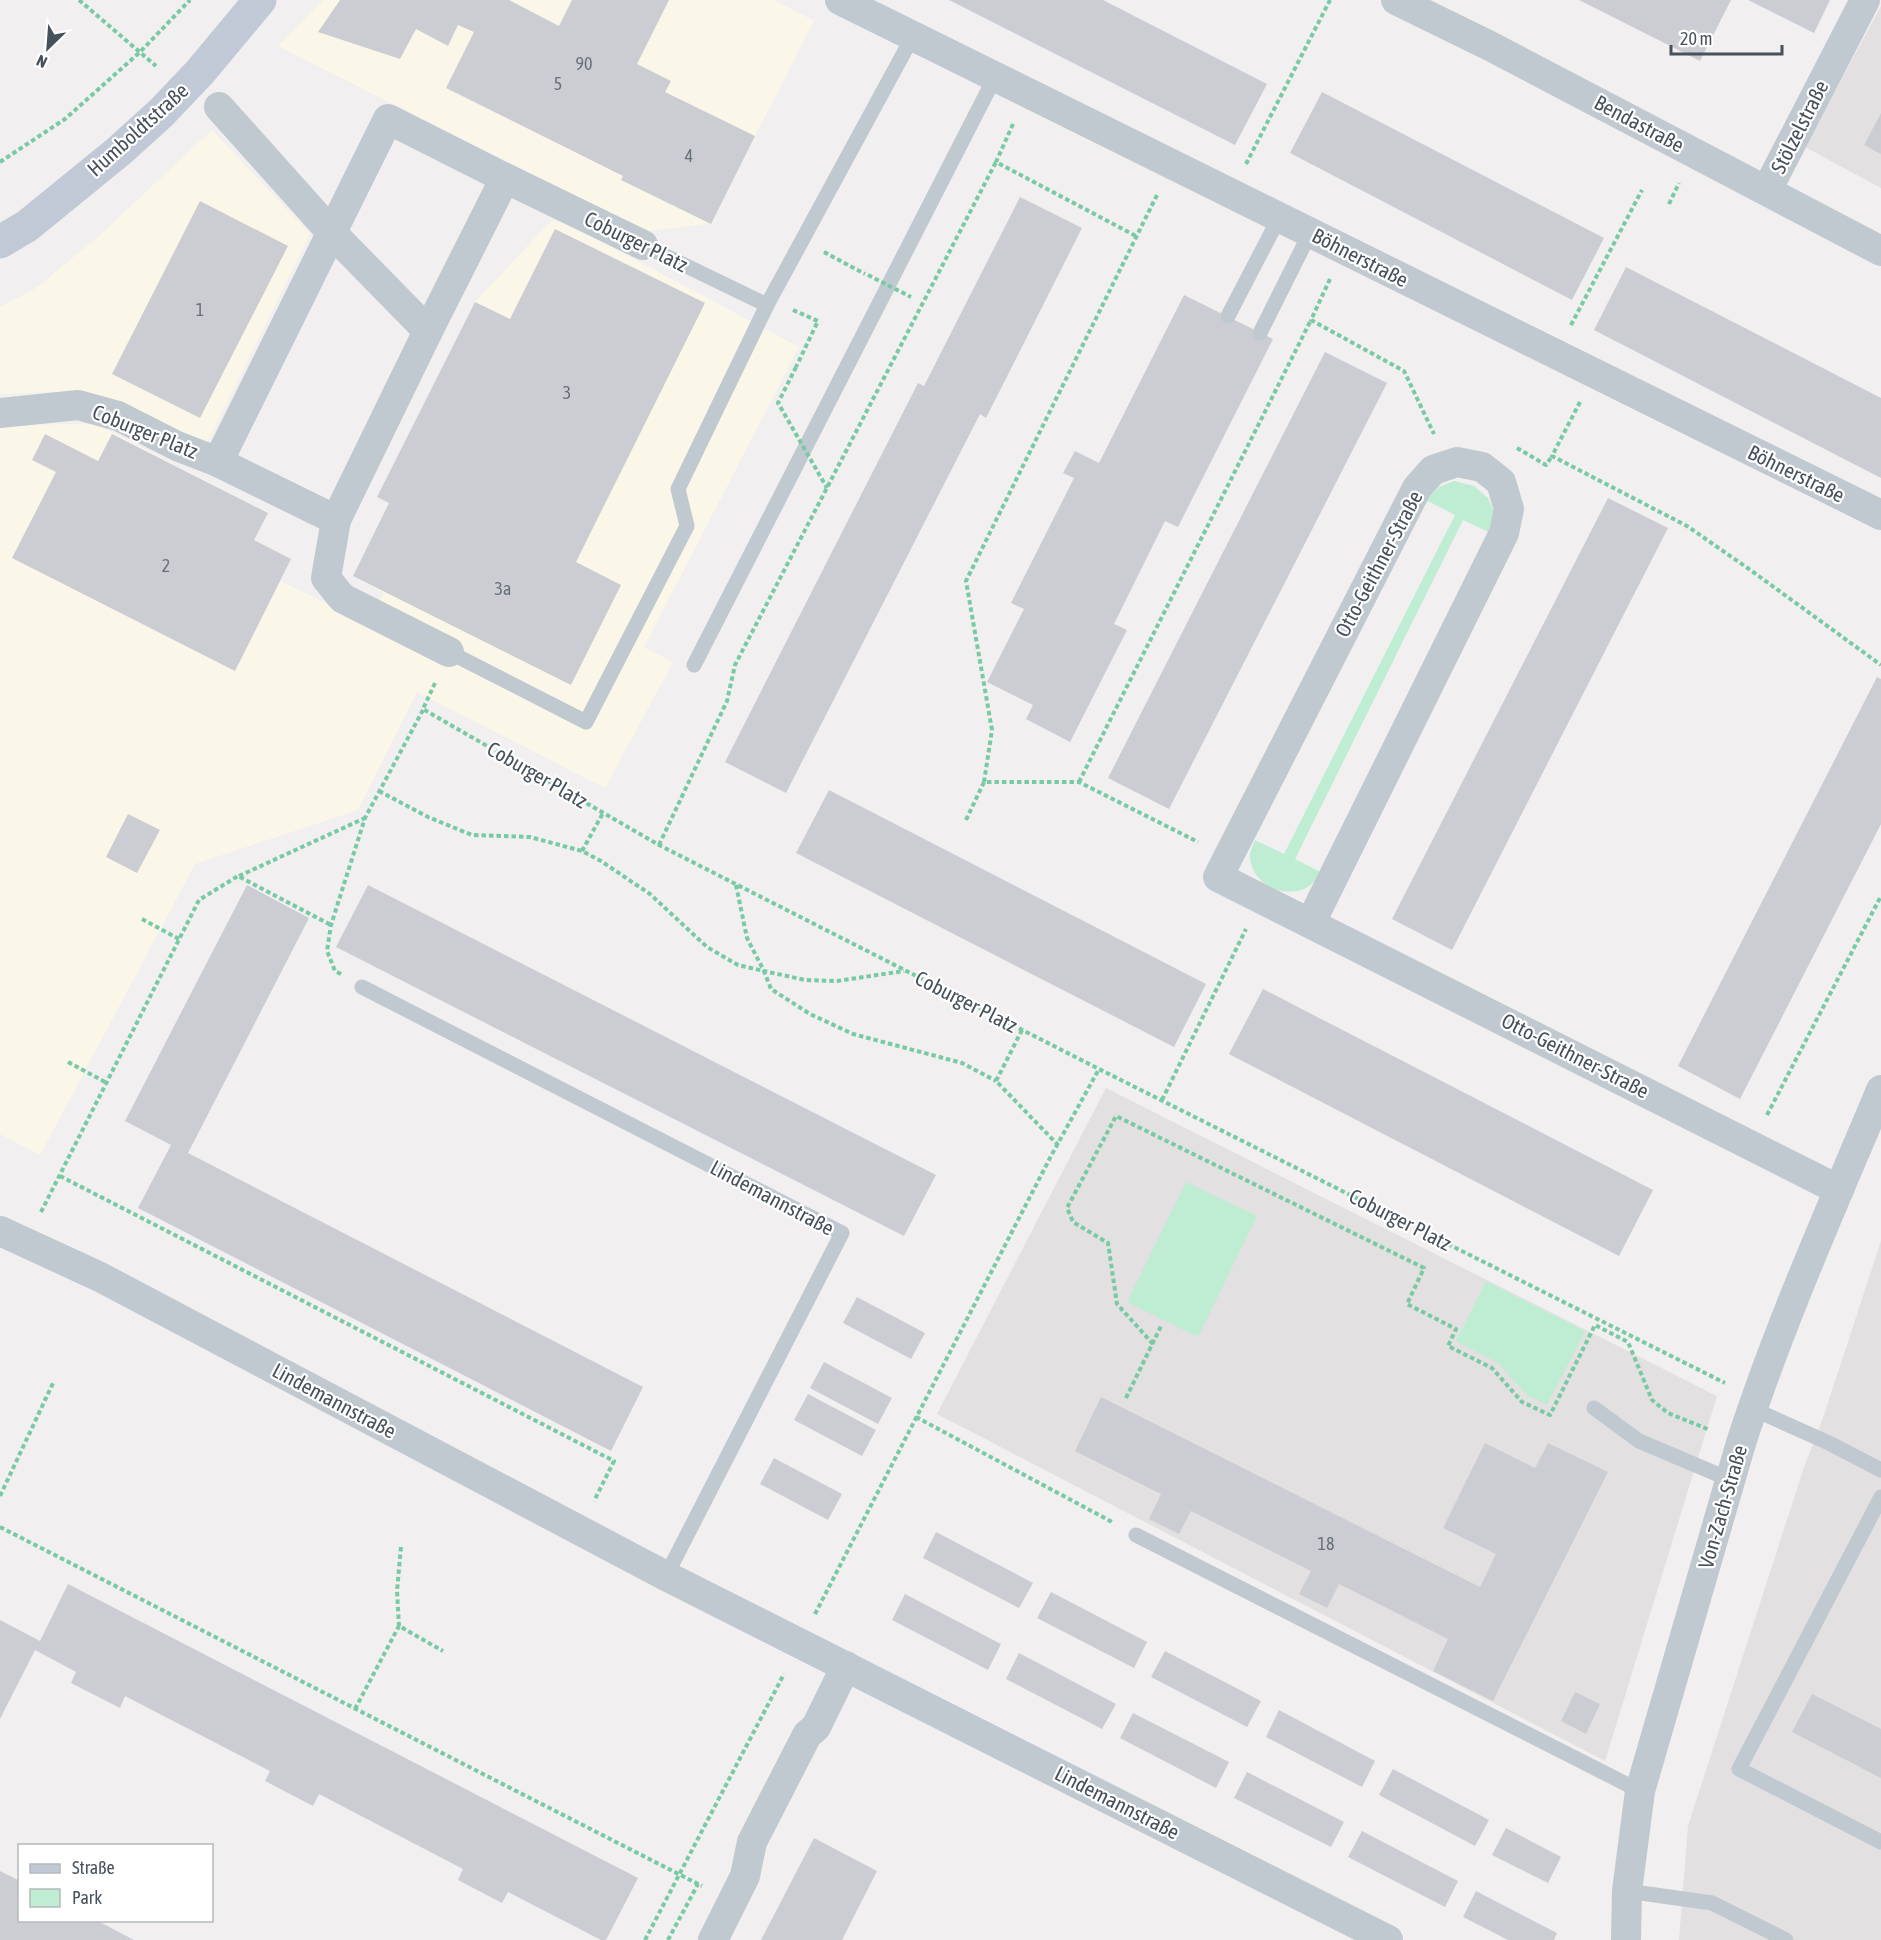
<svg xmlns="http://www.w3.org/2000/svg" width="1881" height="1940" viewBox="0 0 1881 1940" font-family="'Asap Condensed',sans-serif">
	<style>
		.commercial { fill: #fbf7e8 }
		.education { fill: #e2e0e0 }
		.green { fill: #beedd3 }
		.building { fill: #cccdd3 }
		.lines { fill: none; stroke-linecap: round; stroke-linejoin: round }
		.path { stroke: #78caa5; stroke-width: 4; stroke-dasharray: 4.5 3; stroke-linecap: butt }
		.lane { stroke: #c0c8d0; stroke-width: 15 }
		.street { stroke: #c0c8d0; stroke-width: 30 }
		.secondary { stroke: #c0c9d5; stroke-width: 33 }
		.path-bridge { stroke: #78caa5; stroke-width: 4; stroke-dasharray: 4.5 3; stroke-linecap: butt }
		.labels { text-anchor: middle; stroke-width: 4.5; stroke-linejoin: round; paint-order: stroke }
		.number-label { font-size: 18px; fill: #687079 }
		.street-label { font-size: 21px; fill: #47515b; stroke: #fff }
	</style>
	<rect width="100%" height="100%" fill="#f1efef"/>
	<!-- commercial -->
	<g class="commercial">
		<polygon points="323,0 774,0 814,21 755,136 711,224 646,231 278,46"/>
		<polygon points="212,130 310,234 207,443 77,391 0,394 0,307 36,288 100,235"/>
		<polygon points="552,220 570,225 799,347 644,647 673,662 605,788 417,692 358,810 195,864 40,1155 0,1134 0,425 96,424 268,513 254,540 291,559 280,581 367,623 384,593 353,576 389,503 377,497 475,302"/>
	</g>
	<!-- education -->
	<g class="education">
		<polygon points="1881,6 1881,188 1805,147"/>
		<polygon points="1106,1088 1717,1396 1605,1761 937,1414"/>
		<polygon points="1881,1241 1881,1940 1679,1940 1688,1826 1805,1464 1822,1421"/>
	</g>
	<!-- green -->
	<g class="green">
		<path d="M1454,481L1474,486L1488,498L1495,514L1491,533L1463,520L1295,859L1322,873C1317,878 1311,886 1304,889C1281,898 1253,884 1250,858C1249,853 1253,846 1255,840L1284,854L1455,515L1426,500L1439,487Z"/>
		<polygon points="1186,1182 1257,1216 1198,1337 1127,1302"/>
		<polygon points="1486,1281 1585,1331 1547,1405 1527,1395 1498,1363 1456,1341"/>
	</g>
	<!-- building -->
	<g class="building">
		<polygon points="340,0 509,0 559,26 572,0 669,0 637,64 671,81 665,92 755,136 711,224 621,180 623,176 446,88 474,32 458,25 448,46 416,29 400,59 318,32"/>
		<polygon points="949,0 1103,0 1267,84 1235,145"/>
		<polygon points="1579,0 1731,0 1700,61"/>
		<polygon points="1748,0 1830,0 1814,33"/>
		<polygon points="1322,92 1604,238 1572,300 1290,153"/>
		<polygon points="1881,113 1881,154 1864,145"/>
		<polygon points="1020,197 1082,228 986,418 980,414 786,793 725,762 918,383 924,386"/>
		<polygon points="200,201 288,246 200,418 112,374"/>
		<polygon points="555,229 705,303 576,562 621,585 571,685 353,576 389,503 377,497 475,302 510,319"/>
		<polygon points="1626,267 1881,398 1881,478 1594,330"/>
		<polygon points="1184,295 1273,339 1178,527 1165,521 1114,624 1127,630 1070,742 1026,719 1033,705 987,682 1024,609 1011,603 1074,478 1063,473 1075,451 1099,463"/>
		<polygon points="1325,352 1387,383 1169,809 1108,778"/>
		<polygon points="45,434 98,461 112,434 268,513 254,540 291,559 235,671 12,558 56,472 32,460"/>
		<polygon points="1608,498 1668,528 1452,950 1392,919"/>
		<polygon points="1877,677 1881,679 1881,824 1740,1099 1678,1066"/>
		<polygon points="829,790 1206,984 1174,1047 796,853"/>
		<polygon points="128,814 160,830 137,873 106,857"/>
		<polygon points="247,885 309,918 188,1153 643,1387 611,1451 138,1208 171,1145 125,1121"/>
		<polygon points="368,885 936,1175 904,1236 336,947"/>
		<polygon points="1263,989 1653,1190 1619,1256 1229,1054"/>
		<polygon points="857,1297 925,1333 911,1359 843,1323"/>
		<polygon points="824,1362 892,1398 878,1424 810,1388"/>
		<polygon points="808,1394 876,1430 862,1456 794,1420"/>
		<polygon points="1101,1397 1480,1587 1496,1554 1443,1528 1485,1443 1535,1468 1548,1443 1608,1472 1493,1701 1433,1671 1448,1639 1339,1584 1327,1608 1299,1594 1311,1571 1191,1511 1179,1534 1149,1519 1161,1494 1075,1451"/>
		<polygon points="774,1458 842,1494 828,1520 760,1484"/>
		<polygon points="936,1532 1033,1583 1019,1608 923,1558"/>
		<polygon points="68,1584 638,1878 606,1940 601,1940 508,1892 502,1903 458,1880 463,1869 319,1794 313,1806 265,1781 270,1771 125,1696 120,1708 71,1683 76,1672 35,1650 0,1719 0,1620 40,1641"/>
		<polygon points="1051,1592 1147,1642 1134,1668 1037,1618"/>
		<polygon points="905,1594 1001,1644 988,1670 892,1620"/>
		<polygon points="1165,1651 1261,1701 1247,1727 1151,1677"/>
		<polygon points="1019,1653 1116,1704 1102,1729 1006,1679"/>
		<polygon points="1575,1692 1600,1704 1586,1734 1561,1721"/>
		<polygon points="1812,1694 1881,1729 1881,1778 1792,1732"/>
		<polygon points="1279,1710 1375,1761 1362,1787 1266,1737"/>
		<polygon points="1133,1713 1229,1762 1216,1788 1120,1738"/>
		<polygon points="1393,1769 1489,1820 1475,1846 1379,1795"/>
		<polygon points="1247,1772 1344,1822 1331,1847 1234,1798"/>
		<polygon points="1506,1828 1561,1857 1548,1883 1492,1855"/>
		<polygon points="1362,1831 1458,1881 1445,1907 1348,1857"/>
		<polygon points="814,1838 877,1871 842,1940 761,1940"/>
		<polygon points="0,1871 20,1881 20,1920 96,1920 134,1940 0,1940"/>
		<polygon points="1476,1891 1557,1933 1554,1940 1508,1940 1463,1917"/>
	</g>
	<g class="lines">
		<!-- path -->
		<g class="path">
			<polyline points="79,0 156,66"/>
			<polyline points="1013,124 996,162 1136,236"/>
			<polyline points="0,162 65,119 140,52 190,0"/>
			<polyline points="1246,164 1330,0"/>
			<polyline points="1669,204 1679,183"/>
			<polyline points="824,252 865,274"/>
			<polyline points="1330,279 1311,320 1404,371 1434,434"/>
			<polyline points="793,310 818,321 796,367"/>
			<polyline points="1571,325 1642,190"/>
			<polyline points="1580,402 1552,456 1687,526 1749,569 1881,665"/>
			<polyline points="1517,448 1546,465 1552,456"/>
			<polyline points="435,683 423,709 659,845 1099,1069 1725,1383"/>
			<polyline points="984,782 992,730 966,581 1157,195"/>
			<polyline points="1079,782 1311,320"/>
			<polyline points="379,791 428,817 472,835 530,837 582,851 601,861 650,894 707,947 738,965 764,971 771,989 810,1014 853,1034 962,1063 996,1081"/>
			<polyline points="966,820 984,782 1079,782 1198,842"/>
			<polyline points="659,845 727,701 735,665 996,162"/>
			<polyline points="582,851 603,813"/>
			<polyline points="239,876 365,818"/>
			<polyline points="736,885 747,938 764,971 805,980 837,981 904,971"/>
			<polyline points="142,919 179,939"/>
			<polyline points="341,974 335,971 327,951 331,925 365,818 423,710"/>
			<polyline points="1022,1030 996,1081 1058,1145"/>
			<polyline points="68,1062 107,1083"/>
			<polyline points="1162,1100 1246,929"/>
			<polyline points="1767,1115 1881,896"/>
			<polyline points="60,1176 614,1461 594,1501"/>
			<polyline points="41,1212 199,900 238,876 331,925"/>
			<polyline points="1153,1344 1117,1304 1108,1243 1073,1222 1067,1208 1116,1116 1424,1268 1407,1304 1456,1329 1448,1346 1492,1368 1522,1402 1550,1415 1595,1325 1628,1342 1652,1400 1668,1413 1710,1430"/>
			<polyline points="1126,1398 1162,1324"/>
			<polyline points="916,1417 1114,1523"/>
			<polyline points="0,1496 54,1381"/>
			<polyline points="0,1527 702,1886"/>
			<polyline points="401,1547 397,1591 399,1626 443,1651"/>
			<polyline points="815,1614 1051,1156 1099,1069"/>
			<polyline points="355,1709 399,1626"/>
			<polyline points="645,1940 784,1674"/>
			<polyline points="668,1940 698,1884"/>
		</g>
		<!-- lane -->
		<g class="lane">
			<polyline points="643,245 767,305"/>
			<polyline points="1228,316 1279,218"/>
			<polyline points="1260,333 1310,233"/>
			<polyline points="449,652 586,722 687,526 678,489 767,305 913,36"/>
			<polyline points="694,665 995,77"/>
			<polyline points="362,987 842,1233 666,1576"/>
			<polyline points="1594,1408 1639,1441 1731,1480"/>
			<polyline points="1753,1409 1829,1443 1881,1470"/>
			<polyline points="1881,1497 1739,1769 1881,1842"/>
			<polyline points="1136,1535 1640,1791"/>
			<polyline points="1627,1891 1712,1903 1786,1940"/>
		</g>
		<!-- street -->
		<g class="street">
			<polyline points="840,0 1881,515"/>
			<polyline points="1396,0 1490,46 1881,251"/>
			<polyline points="219,107 331,232 428,331"/>
			<polyline points="1767,190 1865,0"/>
			<polyline points="0,413 78,405 118,416 177,446 218,462 336,520"/>
			<polyline points="218,462 388,119 505,178 643,245"/>
			<polyline points="449,652 342,598 326,578 336,520 428,331 505,178"/>
			<polyline points="1311,922 1504,533 1509,509 1501,482 1482,467 1457,462 1433,470 1417,488 1218,877 1839,1190"/>
			<polyline points="0,1231 100,1277 666,1576 1388,1940"/>
			<polyline points="713,1940 745,1876 752,1842 807,1735 816,1727 846,1666"/>
			<path d="M1626,1940L1627,1891L1640,1791L1741,1443C1780,1323 1832,1207 1881,1090"/>
		</g>
		<!-- secondary -->
		<polyline class="secondary" points="0,242 27,226 119,151 161,113 200,72 260,0"/>
		<!-- path-bridge -->
		<g class="path-bridge">
			<polyline points="868,275 911,297"/>
			<polyline points="796,367 778,403 827,488"/>
		</g>
	</g>
	<g class="labels">
		<!-- number labels -->
		<g class="number-label">
			<text x="584" y="70">90</text>
			<text x="558" y="90">5</text>
			<text x="689" y="162">4</text>
			<text x="200" y="316">1</text>
			<text x="567" y="399">3</text>
			<text x="166" y="572">2</text>
			<text x="503" y="595">3a</text>
			<text x="1326" y="1550">18</text>
		</g>
		<!-- street labels -->
		<g class="street-label">
			<text transform="translate(1639 124) rotate(28)" y="7">Bendastraße</text>
			<text transform="translate(1800 127) rotate(-63)" y="7">Stölzelstraße</text>
			<text transform="translate(138 130) rotate(-42)" y="7">Humboldtstraße</text>
			<text transform="translate(636 242) rotate(26)" y="7">Coburger Platz</text>
			<text transform="translate(1360 258) rotate(27)" y="7">Böhnerstraße</text>
			<text transform="translate(145 432) rotate(22)" y="7">Coburger Platz</text>
			<text transform="translate(1796 474) rotate(26)" y="7">Böhnerstraße</text>
			<text transform="translate(1379 564) rotate(-62)" y="7">Otto-Geithner-Straße</text>
			<text transform="translate(537 775) rotate(30)" y="7">Coburger Platz</text>
			<text transform="translate(966 1002) rotate(27)" y="7">Coburger Platz</text>
			<text transform="translate(1575 1056) rotate(27)" y="7">Otto-Geithner-Straße</text>
			<text transform="translate(772 1198) rotate(28)" y="7">Lindemannstraße</text>
			<text transform="translate(1400 1220) rotate(27)" y="7">Coburger Platz</text>
			<text transform="translate(334 1401) rotate(28)" y="7">Lindemannstraße</text>
			<text transform="translate(1723 1507) rotate(-74)" y="7">Von-Zach-Straße</text>
			<text transform="translate(1117 1803) rotate(27)" y="7">Lindemannstraße</text>
		</g>
	</g>
	<!-- legend -->
	<rect x="18" y="1844" width="195" height="78" fill="#ffffff" stroke="#b5b9bd" stroke-width="1.5"/>
	<rect x="30" y="1864" width="30" height="9" fill="#c0c9d5" stroke="#b5b9bd" stroke-width="1.5"/>
	<text x="72" y="1874" font-size="18" fill="#47515b">Straße</text>
	<rect x="30" y="1889" width="30" height="18" fill="#beedd3" stroke="#b5b9bd" stroke-width="1.5"/>
	<text x="72" y="1904" font-size="18" fill="#47515b">Park</text>
	<!-- north arrow -->
	<g transform="translate(48 48) rotate(205)" stroke="#ffffff" stroke-width="4.5" paint-order="stroke">
	<path d="M0-4.5L10 22L0 15L-10 22Z" fill="#47515b"/>
	<text y="-9" font-size="16" font-weight="bold" text-anchor="middle" fill="#47515b">N</text>
	</g>
	<!-- scale -->
	<path d="M1671 45v9h111v-9" fill="none" stroke="#47515b" stroke-width="3"/>
	<text x="1680" y="45" font-size="18" fill="#47515b" stroke="#ffffff" stroke-width="4.5" paint-order="stroke">20 m</text>
</svg>
